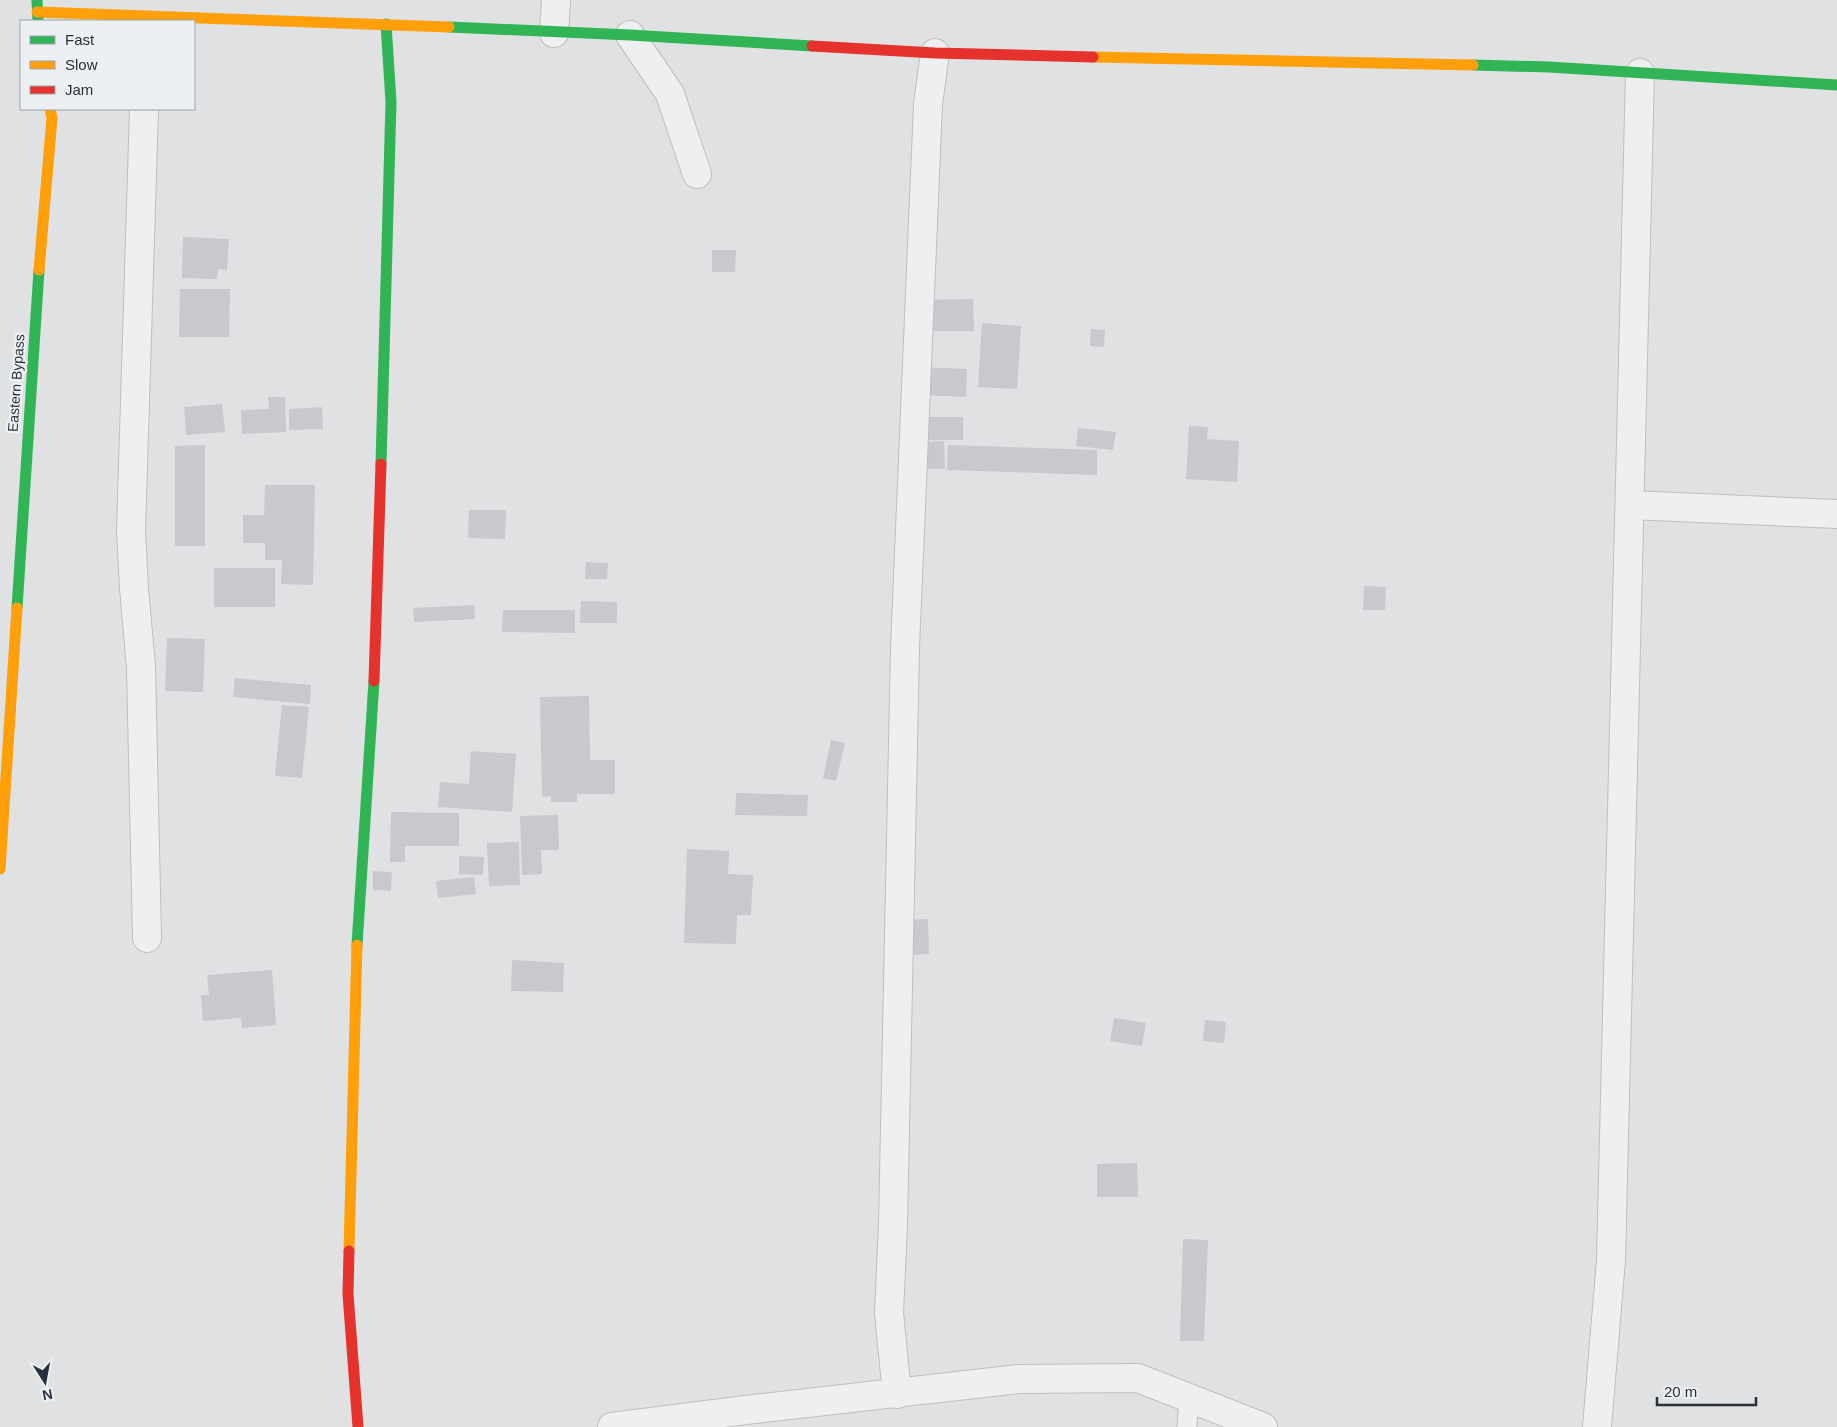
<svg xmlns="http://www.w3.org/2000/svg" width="1837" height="1427" viewBox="0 0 1837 1427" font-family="Helvetica,sans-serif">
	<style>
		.building { fill: #c7c9cc }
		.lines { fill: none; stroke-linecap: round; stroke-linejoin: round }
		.lane-casing { stroke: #bdbfc1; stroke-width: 21 }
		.street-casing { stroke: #bdbfc1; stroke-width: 30 }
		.lane { stroke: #eeeff0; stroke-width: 19 }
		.street { stroke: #eeeff0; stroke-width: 28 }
		.fast { stroke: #30b455; stroke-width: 11 }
		.slow { stroke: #ff9f0a; stroke-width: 11 }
		.jam { stroke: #e5322d; stroke-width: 11 }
		.labels { text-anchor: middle; stroke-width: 5; stroke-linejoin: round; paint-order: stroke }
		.street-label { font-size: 14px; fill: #28303b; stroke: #ecf0f3 }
	</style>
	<rect width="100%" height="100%" fill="#dfe1e3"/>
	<!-- building -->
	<g class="building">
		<polygon points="183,237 229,239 227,270 218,269 217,279 182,278"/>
		<polygon points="712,250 736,250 735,272 712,272"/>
		<polygon points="180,289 230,289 229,337 179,337"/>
		<polygon points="973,299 974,331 924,331 924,300"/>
		<polygon points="982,323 1021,326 1017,389 978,387"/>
		<polygon points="1091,329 1105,330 1104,347 1090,346"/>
		<polygon points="921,367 967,369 966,397 924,395"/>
		<polygon points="268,397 285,397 286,432 242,434 241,410 269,409"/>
		<polygon points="222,404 225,432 186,435 184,407"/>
		<polygon points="322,407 323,429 289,430 289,409"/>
		<polygon points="925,417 963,417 963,440 924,440"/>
		<polygon points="1189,426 1208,427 1207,439 1239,441 1237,482 1186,479"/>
		<polygon points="1078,428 1116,432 1113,450 1076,446"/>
		<polygon points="944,441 945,469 923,469 923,442"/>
		<polygon points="205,445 205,546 175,546 175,446"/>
		<polygon points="948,445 1097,450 1097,475 947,470"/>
		<polygon points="265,485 315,485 313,585 281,584 282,560 265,560 265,543 243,543 243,515 264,515"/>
		<polygon points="469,510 506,510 505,539 468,538"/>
		<polygon points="586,562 608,563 607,579 585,579"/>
		<rect x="214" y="568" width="61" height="39"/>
		<polygon points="1364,586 1386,587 1385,610 1363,610"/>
		<polygon points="581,601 617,602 617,623 580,623"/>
		<polygon points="474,605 475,619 414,622 413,608"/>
		<polygon points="503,610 575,610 575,633 502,632"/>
		<polygon points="167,638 205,639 203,692 165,691"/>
		<polygon points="235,678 311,685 310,704 233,697"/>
		<polygon points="589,696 590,760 615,760 615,794 577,794 577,802 551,802 551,796 542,797 540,697"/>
		<polygon points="282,705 309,707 302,778 275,776"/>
		<polygon points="831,740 845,743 836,781 823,778"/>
		<polygon points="471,751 516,754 512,812 438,807 440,782 469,784"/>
		<polygon points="736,793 808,795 807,816 735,815"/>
		<polygon points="391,812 459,813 459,846 405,846 405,862 390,862"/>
		<polygon points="558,815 559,850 541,850 542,874 522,875 520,816"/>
		<polygon points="519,842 520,885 489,886 487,843"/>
		<polygon points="687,849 729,851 728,874 753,875 751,915 737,915 736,944 684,943"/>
		<polygon points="459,856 484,857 483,875 459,874"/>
		<polygon points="373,871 392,872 391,891 373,890"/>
		<polygon points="474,877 476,894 438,898 436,881"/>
		<polygon points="928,919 929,954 908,955 906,920"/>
		<polygon points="512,960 564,963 563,992 511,991"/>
		<polygon points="272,970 276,1025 242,1028 241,1018 203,1021 201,995 209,995 207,975"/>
		<polygon points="1114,1018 1146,1023 1142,1046 1110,1041"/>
		<polygon points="1205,1020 1226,1022 1224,1043 1203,1041"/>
		<polygon points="1137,1163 1138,1197 1097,1197 1097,1164"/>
		<polygon points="1183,1239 1208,1240 1204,1341 1180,1341"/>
	</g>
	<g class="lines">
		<!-- lane casing -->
		<g class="lane-casing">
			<polyline id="lane" points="1187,1427 1189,1398"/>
		</g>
		<!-- street casing -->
		<g class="street-casing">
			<g id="street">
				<polyline points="554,33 556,0"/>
				<polyline points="630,35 670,94 697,174"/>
				<polyline points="144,109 131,531 134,588 141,667 147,938"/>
				<polyline points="1630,505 1837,514"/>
				<polyline points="897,1394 889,1313 893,1225 905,648 928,104 935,53"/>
				<polyline points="612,1427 746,1410 1019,1379 1138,1378 1263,1427"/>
				<polyline points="1597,1427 1611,1260 1640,73"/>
			</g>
		</g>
		<!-- lane -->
		<use href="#lane" class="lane"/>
		<!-- street -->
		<use href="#street" class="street"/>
		<!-- fast -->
		<g class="fast">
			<polyline points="37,0 38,21"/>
			<polyline points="449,27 630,35 812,46"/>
			<polyline points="1473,65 1549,67 1837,85"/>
			<polyline points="381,464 391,102 386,24"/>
			<polyline points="17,608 39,270"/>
			<polyline points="357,945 374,681"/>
		</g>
		<!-- slow -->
		<g class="slow">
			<polyline points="37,12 449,27"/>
			<polyline points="1093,57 1473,65"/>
			<polyline points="39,270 52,118 50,109"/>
			<polyline points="0,869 17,608"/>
			<polyline points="349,1251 357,945"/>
		</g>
		<!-- jam -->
		<g class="jam">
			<polyline points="812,46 935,53 1093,57"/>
			<polyline points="374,681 381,464"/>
			<polyline points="349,1251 348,1294 358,1427"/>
		</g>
	</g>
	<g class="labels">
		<!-- street labels -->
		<g class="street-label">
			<text transform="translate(16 383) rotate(-86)" y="5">Eastern Bypass</text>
		</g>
	</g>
	<!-- legend -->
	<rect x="20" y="20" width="175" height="90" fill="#ecf0f3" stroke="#9ea3a9"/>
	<rect x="30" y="36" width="25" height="8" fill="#30b455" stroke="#9ea3a9"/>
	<text x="65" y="45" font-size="15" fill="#28303b">Fast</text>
	<rect x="30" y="61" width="25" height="8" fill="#ff9f0a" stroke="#9ea3a9"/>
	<text x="65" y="70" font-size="15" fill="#28303b">Slow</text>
	<rect x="30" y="86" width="25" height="8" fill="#e5322d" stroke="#9ea3a9"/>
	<text x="65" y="95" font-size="15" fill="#28303b">Jam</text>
	<!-- north arrow -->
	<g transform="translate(45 1382) rotate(169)" stroke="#ecf0f3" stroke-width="4" paint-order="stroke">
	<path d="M0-4L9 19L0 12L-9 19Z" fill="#28303b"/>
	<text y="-8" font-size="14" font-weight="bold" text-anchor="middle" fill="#28303b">N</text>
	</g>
	<!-- scale -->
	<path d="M1657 1397v8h99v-8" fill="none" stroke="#28303b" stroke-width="2.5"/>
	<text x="1664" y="1397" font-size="15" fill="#28303b" stroke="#ecf0f3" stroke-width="4" paint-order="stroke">20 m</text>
</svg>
